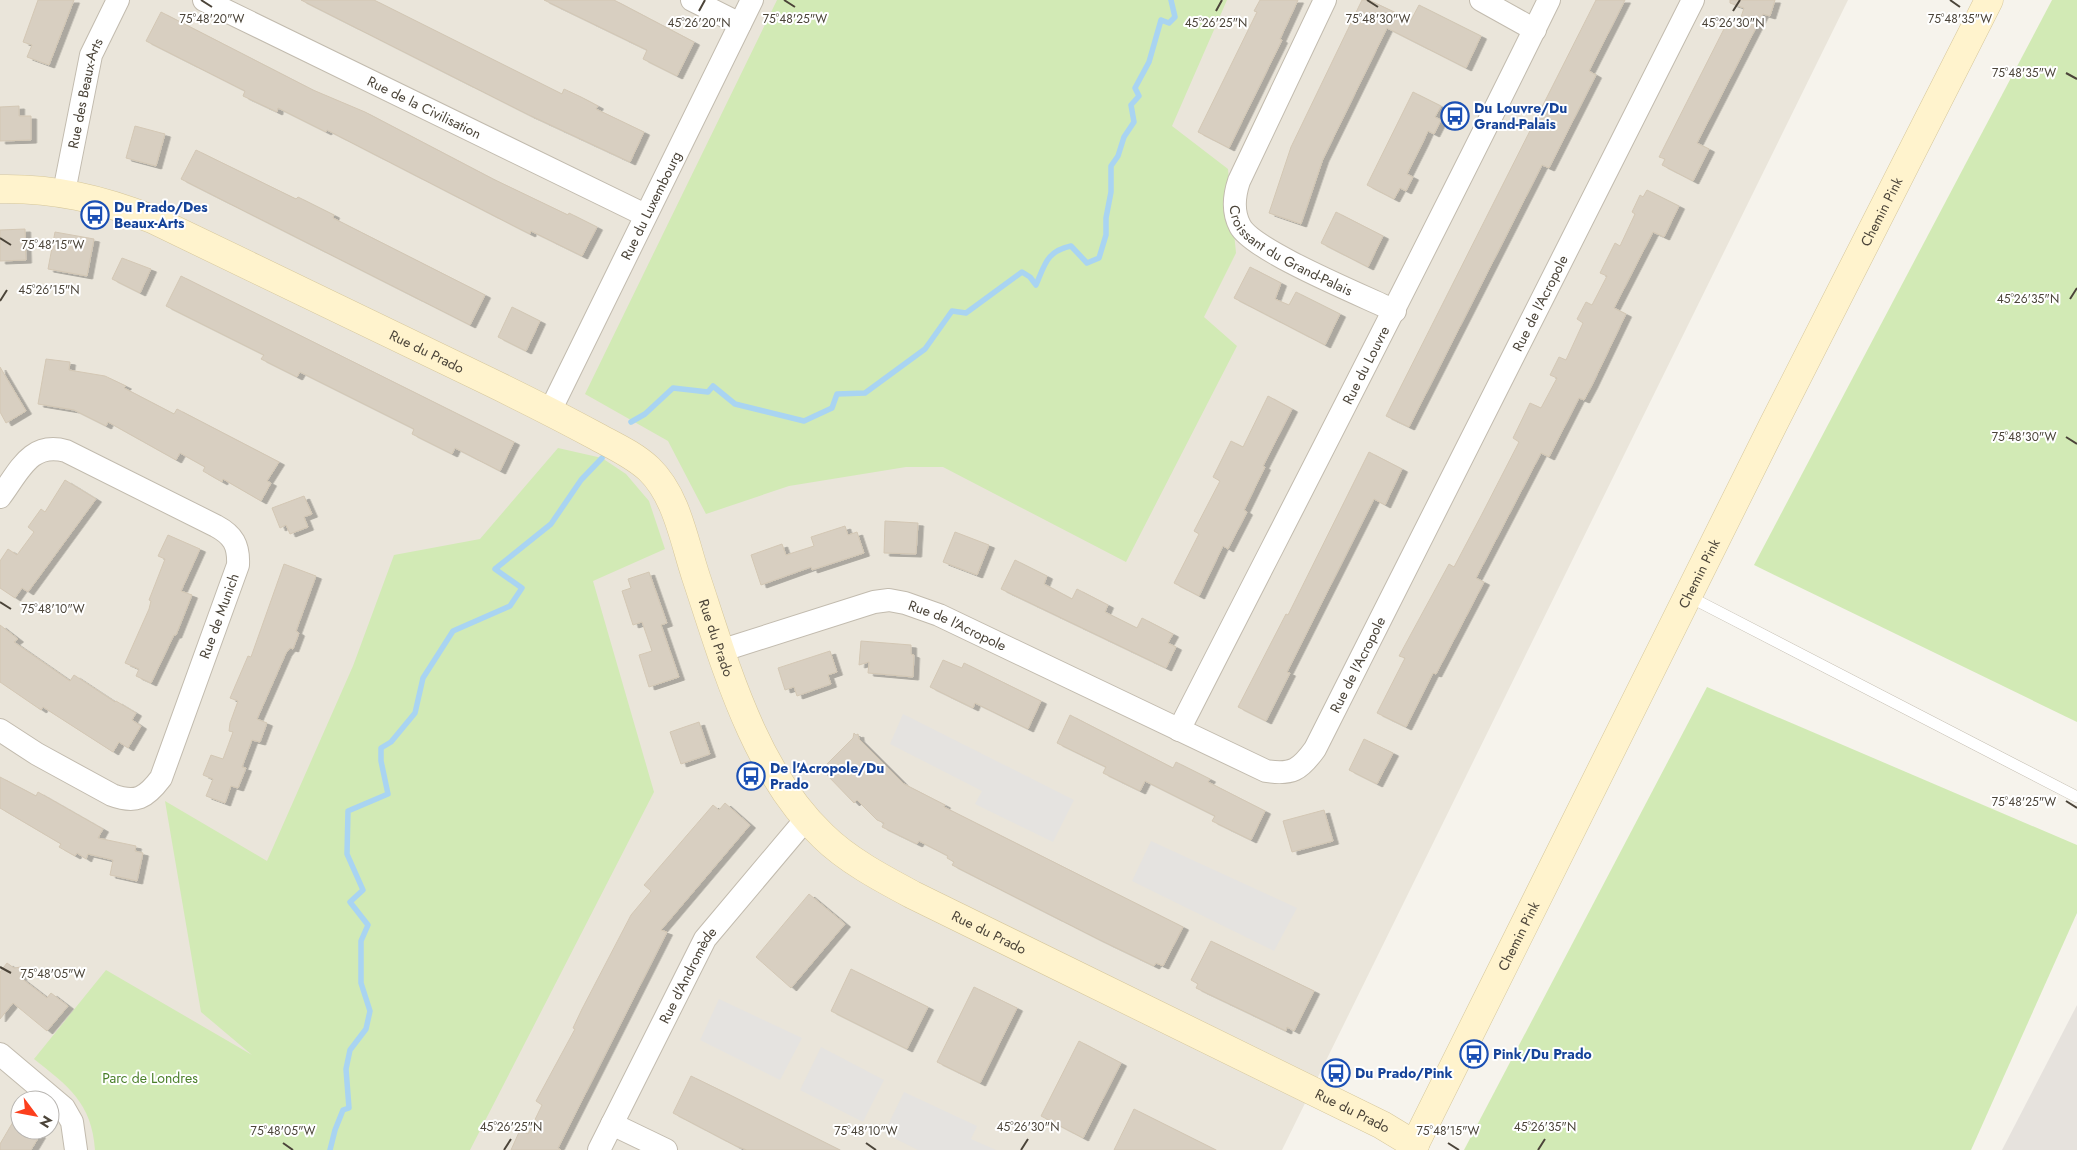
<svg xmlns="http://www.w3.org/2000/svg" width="2077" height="1150" viewBox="0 0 2077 1150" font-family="Jost,sans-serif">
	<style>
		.residential { fill: #eae5da; fill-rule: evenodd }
		.industrial { fill: #e6e2dd }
		.green { fill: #d2eab5 }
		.parking { fill: #e5e3e0 }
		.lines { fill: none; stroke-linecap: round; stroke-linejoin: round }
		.stream { stroke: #a9d4f2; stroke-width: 5.5 }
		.building { fill: #d8cfc1; stroke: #d3c7b4; filter: url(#shadow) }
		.lane-casing { stroke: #c2bbae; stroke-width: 12 }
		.street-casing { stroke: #c2bbae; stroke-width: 24 }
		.secondary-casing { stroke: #d6c79b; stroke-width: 29 }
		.lane { stroke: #fff; stroke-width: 11 }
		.street { stroke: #fff; stroke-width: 22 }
		.secondary { stroke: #fff3cd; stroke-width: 28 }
		.ticks { fill: none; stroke: #4b4439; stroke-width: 2 }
		.labels { text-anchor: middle; stroke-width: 4; stroke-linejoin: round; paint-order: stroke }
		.street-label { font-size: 14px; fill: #4b4439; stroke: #fff }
		.transit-label { font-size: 14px; font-weight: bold; fill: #164399; stroke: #fff; text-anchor: start }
		.park-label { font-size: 14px; fill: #4a7f2a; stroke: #fff }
		.ticks-label { font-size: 12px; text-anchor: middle; fill: #4b4439; stroke: #fff; stroke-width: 4; stroke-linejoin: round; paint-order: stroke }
	</style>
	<defs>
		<filter id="shadow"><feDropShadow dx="5.5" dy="3" stdDeviation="0" flood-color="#0004"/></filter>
	</defs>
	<rect width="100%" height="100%" fill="#f6f3ec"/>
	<!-- residential -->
	<path class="residential" d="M0,0H1848L1282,1150H0ZM20,1100H50V1130H20Z"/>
	<!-- industrial -->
	<polygon class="industrial" points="2077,1005 2077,1150 2002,1150"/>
	<!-- green -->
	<g class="green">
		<polygon points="777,0 1227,0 1172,126 1228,169 1236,253 1204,317 1237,346 1126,562 943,467 906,467 789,486 706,514 668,441 585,394"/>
		<polygon points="2052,0 2077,0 2077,722 1754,565"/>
		<path d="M558,448L602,458L626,474L649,501L665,549L593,581L654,792L470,1150H95C92,1103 68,1086 34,1059L106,970L252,1055L201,1012L165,801L267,861L353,666L394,555L480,539Z"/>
		<polygon points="1707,687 2077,845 2077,913 1971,1150 1464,1150"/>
	</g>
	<!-- parking -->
	<g class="parking">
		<polygon points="903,714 1074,800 1053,842 975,804 982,791 890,744"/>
		<polygon points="1151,841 1297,908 1274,951 1132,881"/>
		<polygon points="719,999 802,1038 780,1080 700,1040"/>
		<polygon points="821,1047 884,1080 863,1122 800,1090"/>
		<polygon points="904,1092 977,1126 971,1139 996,1150 918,1150 884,1133"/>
	</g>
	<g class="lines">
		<!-- stream -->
		<g class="stream">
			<path d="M631,422L645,414L673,388L708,392L713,386L735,404L804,421L832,408L837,394L865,393L925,349L952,311L966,313L1022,272L1030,277L1036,285C1045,264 1047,251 1071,246L1087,263L1099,258L1106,235V218L1111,192V166L1118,156L1124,137L1134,122L1131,105L1139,96L1135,88L1149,62L1161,20L1169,23L1175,17L1171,0"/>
			<polyline points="330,1150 335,1130 343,1110 349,1108 346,1069 350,1050 366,1029 370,1011 361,983 361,941 368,925 350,902 363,890 347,854 348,811 388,794 381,761 381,748 391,742 415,713 423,678 453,631 510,606 522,588 495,569 551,524 581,480 602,458"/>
		</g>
	</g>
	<!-- building -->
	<g class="building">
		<polygon points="38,0 74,0 49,65 27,57 32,45 23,42"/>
		<polygon points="301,0 374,0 562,94 564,89 581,97 598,106 596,109 644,132 630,162 527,114"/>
		<polygon points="544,0 614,0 694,42 677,76 643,59 647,50"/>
		<polygon points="1260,0 1298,0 1280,39 1282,40 1229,148 1198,132 1257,12 1254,11"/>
		<polygon points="1362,0 1369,0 1411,20 1419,5 1481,36 1466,68 1387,28 1323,159 1301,224 1269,213 1291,147"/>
		<polygon points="1596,0 1625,0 1589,71 1596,75 1549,168 1542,165 1409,427 1386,416"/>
		<polygon points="1730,0 1775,0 1770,16 1763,14 1697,143 1709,149 1693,181 1662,165 1665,159 1659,157 1727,23 1737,29 1744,8 1730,3"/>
		<polygon points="161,12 313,90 365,112 493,179 568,215 569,213 597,227 582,256 531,231 530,234 516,227 327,130 326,132 278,108 277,112 243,96 245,91 146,41"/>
		<polygon points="1413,92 1441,106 1435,117 1441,120 1434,134 1428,131 1423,142 1407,174 1413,177 1406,191 1400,188 1394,199 1367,185"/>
		<polygon points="19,106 19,116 31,116 31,140 0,141 0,107"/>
		<polygon points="135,126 165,134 156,166 126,158"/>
		<polygon points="196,150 296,199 298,197 334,215 333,218 485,295 470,325 181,179"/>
		<polygon points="1647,190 1679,206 1664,237 1653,232 1614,308 1626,314 1592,385 1584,400 1579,398 1549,457 1541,453 1476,578 1484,582 1436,674 1433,673 1406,727 1377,713 1405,658 1399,656 1449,564 1454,567 1482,514 1519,442 1513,438 1530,403 1541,408 1557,378 1550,375 1559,357 1566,360 1583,323 1577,319 1586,302 1592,305 1607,276 1600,273 1615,243 1620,246 1635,214 1632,212 1640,195 1643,197"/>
		<polygon points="1336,212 1383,236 1368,267 1321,243"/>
		<polygon points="25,229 26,260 0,261 0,230"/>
		<polygon points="55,232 94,239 87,276 48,269"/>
		<polygon points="122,258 151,269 140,293 112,279"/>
		<polygon points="1250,267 1281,283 1275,299 1289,305 1296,292 1340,314 1325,345 1234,298"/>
		<polygon points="181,276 514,442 500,471 455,448 452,454 412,434 414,429 300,372 297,377 261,359 264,355 166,306"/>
		<polygon points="512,307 540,321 526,351 498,337"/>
		<polygon points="46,359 70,362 69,370 105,376 126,386 124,388 174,414 177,409 279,462 267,481 271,483 261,501 223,479 222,482 203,471 205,467 180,453 176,460 108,422 106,426 74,410 38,404"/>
		<polygon points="0,367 26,411 6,423 0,412"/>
		<polygon points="1268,396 1292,409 1263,466 1265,467 1244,510 1247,512 1228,549 1223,546 1199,596 1174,583 1199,534 1194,531 1220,481 1213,477 1231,441 1243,447"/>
		<polygon points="1369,452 1402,469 1385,505 1374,499 1287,672 1290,673 1266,721 1238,707 1286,614 1288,615"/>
		<polygon points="65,480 96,499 28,592 22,588 15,598 0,588 0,561 8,549 17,555 34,532 28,527 41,509 45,512"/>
		<polygon points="304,496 312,514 304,517 308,527 290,534 286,525 280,528 272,508"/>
		<polygon points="885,521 918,523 916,554 884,553"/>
		<polygon points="845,526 848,535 857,532 864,553 812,570 811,567 761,585 751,555 782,544 786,555 814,546 811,537"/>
		<polygon points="955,532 989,545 977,575 943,562"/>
		<polygon points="168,535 200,549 181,591 192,595 176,635 174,635 151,683 136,676 139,669 125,663 149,609 151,601 149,600 165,559 158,556"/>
		<polygon points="1015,560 1047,576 1044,584 1072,599 1077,589 1108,605 1105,612 1137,628 1142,618 1173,634 1168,643 1176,647 1166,668 1001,589"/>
		<polygon points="284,564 316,576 296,631 299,633 293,649 290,648 286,653 257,719 267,723 260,742 252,740 242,767 246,768 238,788 231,786 225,803 206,796 213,779 203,775 211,755 223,759 233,732 229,731 230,723 238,701 230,698 248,656 251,657"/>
		<polygon points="649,572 667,623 661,625 679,677 649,687 639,655 652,651 642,622 633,625 622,591 631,588 628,579"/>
		<polygon points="0,625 18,639 14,642 70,681 74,675 115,702 116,701 136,713 132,720 141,726 128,748 119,742 113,752 43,707 41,710 0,682"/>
		<polygon points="861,641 911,645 911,654 914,655 913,677 868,673 869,662 859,665"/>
		<polygon points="830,651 837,672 828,675 831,684 797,696 794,687 785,690 778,668"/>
		<polygon points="943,660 962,668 964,663 1041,701 1028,729 975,703 973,708 930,687"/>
		<polygon points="1070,715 1173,768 1176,762 1210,779 1208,782 1265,811 1251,840 1212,821 1215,816 1145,781 1140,791 1103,773 1106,767 1057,743"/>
		<polygon points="699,722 710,754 681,764 670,732"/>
		<polygon points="854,733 856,735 858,734 859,739 904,784 945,805 944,807 1183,927 1163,966 1156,963 1154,966 1098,939 952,865 954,862 947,858 948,856 919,841 917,844 882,827 884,823 877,820 857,800 854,803 827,775 830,772 825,766 853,738"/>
		<polygon points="1364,739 1393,753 1377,784 1349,770"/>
		<polygon points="0,777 36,796 38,792 103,829 98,838 136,846 135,851 143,853 137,881 110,875 113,860 88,854 86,859 77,853 75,856 59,847 61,844 0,808"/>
		<polygon points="725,803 750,825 661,930 667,932 558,1148 561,1150 511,1150 520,1130 528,1134 542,1105 536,1101 575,1029 573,1028 582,1009 631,915 651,891 644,885 713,805 719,810"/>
		<polygon points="1324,810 1333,841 1292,852 1283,821"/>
		<polygon points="809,894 845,924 791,988 756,957"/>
		<polygon points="1211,941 1314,991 1294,1031 1287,1027 1286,1031 1196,988 1198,984 1191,980"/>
		<polygon points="7,963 14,968 21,967 21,978 47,998 51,993 68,1006 47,1031 13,1003 0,1019 0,972"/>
		<polygon points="851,969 928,1007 907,1049 831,1011"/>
		<polygon points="974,987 1017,1008 980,1083 937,1062"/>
		<polygon points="1079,1041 1121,1063 1083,1138 1041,1116"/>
		<polygon points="691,1076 728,1094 840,1150 747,1150 736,1146 673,1113"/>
		<polygon points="1134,1109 1216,1150 1114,1150"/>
		<polygon points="20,1110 20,1130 32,1130 40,1135 31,1150 0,1150 0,1144"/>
	</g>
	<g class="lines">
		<!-- lane casing -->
		<g class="lane-casing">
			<polyline id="lane" points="1688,596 2077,797"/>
		</g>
		<!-- street casing -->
		<g class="street-casing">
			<g id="street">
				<path id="s1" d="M204,0L645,215"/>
				<polyline points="692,0 740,24"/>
				<path id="s2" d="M1325,0L1239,181C1234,196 1232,211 1240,226C1253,251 1364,296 1395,311"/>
				<polyline points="1481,0 1535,30"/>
				<path id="s3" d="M64,192L91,55L118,0"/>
				<path id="s4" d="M550,411L752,0"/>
				<path d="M0,497C19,472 30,441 66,451L216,526C233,535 239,545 238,565L161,778C146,798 136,804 112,795L37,754L0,730"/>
				<path id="s5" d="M720,651L874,602L889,600L905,603L939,615L1266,771C1292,775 1300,770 1315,749L1693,0"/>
				<path id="s6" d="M1179,730C1303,487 1429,245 1549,0"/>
				<polyline points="0,1054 64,1108 72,1122 76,1150"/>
				<polyline points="612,1124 666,1150"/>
				<path id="s7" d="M599,1150L705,939L806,819"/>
			</g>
		</g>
		<!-- secondary casing -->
		<g class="secondary-casing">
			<g id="secondary">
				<path id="s8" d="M0,189C54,188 101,199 152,219C264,273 376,327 488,381C523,398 559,416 594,435C612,445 633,454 649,469C677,496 684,541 696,577C725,664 754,771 823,836C847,860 883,879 913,895L1382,1125L1415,1145"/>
				<path id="s9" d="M1412,1150L1773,425L1989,0"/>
			</g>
		</g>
		<!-- lane -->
		<use href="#lane" class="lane"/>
		<!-- street -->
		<use href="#street" class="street"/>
		<!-- secondary -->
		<use href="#secondary" class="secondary"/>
	</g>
	<!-- ticks -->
	<path class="ticks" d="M201,0L212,7M784,0L795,7M1367,0L1378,7M1950,0L1960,7M699,11L705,0M1216,11L1222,0M1733,11L1740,0M2066,73L2077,79M0,238L11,245M2070,299L2077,288M0,301L7,290M2066,437L2077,444M0,602L11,609M2066,801L2077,808M0,967L11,973M283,1143L293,1150M866,1143L876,1150M1448,1143L1459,1150M504,1150L511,1139M1021,1150L1028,1139M1538,1150L1545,1139"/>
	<!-- icons -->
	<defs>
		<g id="bus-ring" transform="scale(1.4375)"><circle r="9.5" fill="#fff" stroke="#1a4fb4" stroke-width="1.5"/><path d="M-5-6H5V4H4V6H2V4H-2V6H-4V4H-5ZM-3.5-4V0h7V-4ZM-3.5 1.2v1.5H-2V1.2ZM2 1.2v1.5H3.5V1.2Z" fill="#1a4fb4"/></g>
	</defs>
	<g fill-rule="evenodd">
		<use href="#bus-ring" x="1455" y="116"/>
		<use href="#bus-ring" x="95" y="215"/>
		<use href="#bus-ring" x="751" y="776"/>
		<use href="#bus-ring" x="1474" y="1054"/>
		<use href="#bus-ring" x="1336" y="1073"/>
	</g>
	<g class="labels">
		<!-- street labels -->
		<g class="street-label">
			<text dy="5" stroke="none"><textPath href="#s3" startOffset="101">Rue des Beaux-Arts</textPath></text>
			<text dy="5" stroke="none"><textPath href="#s1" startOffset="245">Rue de la Civilisation</textPath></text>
			<text dy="5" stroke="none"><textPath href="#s4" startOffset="229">Rue du Luxembourg</textPath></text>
			<text dy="5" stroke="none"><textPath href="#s9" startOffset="1049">Chemin Pink</textPath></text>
			<text dy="5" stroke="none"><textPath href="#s2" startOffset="301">Croissant du Grand-Palais</textPath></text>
			<text dy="5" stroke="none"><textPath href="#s5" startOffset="1149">Rue de l'Acropole</textPath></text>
			<text dy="5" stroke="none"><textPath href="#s8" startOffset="461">Rue du Prado</textPath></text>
			<text dy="5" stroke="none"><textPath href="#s6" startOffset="410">Rue du Louvre</textPath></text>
			<text dy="5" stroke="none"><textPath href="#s9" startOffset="644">Chemin Pink</textPath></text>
			<text transform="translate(219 616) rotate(-70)" y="5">Rue de Munich</text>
			<text dy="5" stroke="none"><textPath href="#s5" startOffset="250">Rue de l'Acropole</textPath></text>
			<text dy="5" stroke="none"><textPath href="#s8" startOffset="896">Rue du Prado</textPath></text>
			<text dy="5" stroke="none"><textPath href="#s5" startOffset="744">Rue de l'Acropole</textPath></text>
			<text dy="5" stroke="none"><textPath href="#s8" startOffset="1316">Rue du Prado</textPath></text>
			<text dy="5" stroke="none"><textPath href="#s9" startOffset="239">Chemin Pink</textPath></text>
			<text dy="5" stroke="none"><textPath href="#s7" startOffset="196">Rue d'Andromède</textPath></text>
			<text dy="5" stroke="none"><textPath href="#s8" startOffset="1721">Rue du Prado</textPath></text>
		</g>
		<!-- transit labels -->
		<g class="transit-label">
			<text x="1474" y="113">Du Louvre/Du<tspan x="1474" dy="16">Grand-Palais</tspan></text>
			<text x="114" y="212">Du Prado/Des<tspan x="114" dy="16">Beaux-Arts</tspan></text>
			<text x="770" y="773">De l'Acropole/Du<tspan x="770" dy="16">Prado</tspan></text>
			<text x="1493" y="1059">Pink/Du Prado</text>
			<text x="1355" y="1078">Du Prado/Pink</text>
		</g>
		<!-- park labels -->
		<g class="park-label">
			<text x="150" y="1083">Parc de Londres</text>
		</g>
	</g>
	<g class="ticks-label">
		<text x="212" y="23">75°48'20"W</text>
		<text x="795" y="23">75°48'25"W</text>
		<text x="1378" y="23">75°48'30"W</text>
		<text x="1960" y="23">75°48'35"W</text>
		<text x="699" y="27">45°26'20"N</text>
		<text x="1216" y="27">45°26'25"N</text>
		<text x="1733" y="27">45°26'30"N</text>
		<text x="2024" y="77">75°48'35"W</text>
		<text x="53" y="249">75°48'15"W</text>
		<text x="49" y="294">45°26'15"N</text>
		<text x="2028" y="303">45°26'35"N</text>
		<text x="2024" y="441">75°48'30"W</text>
		<text x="53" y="613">75°48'10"W</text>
		<text x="2024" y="806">75°48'25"W</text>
		<text x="53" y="978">75°48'05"W</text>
		<text x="511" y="1131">45°26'25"N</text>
		<text x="1028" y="1131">45°26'30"N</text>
		<text x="1545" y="1131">45°26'35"N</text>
		<text x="283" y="1135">75°48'05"W</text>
		<text x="866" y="1135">75°48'10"W</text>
		<text x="1448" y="1135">75°48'15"W</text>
	</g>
	<!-- north arrow -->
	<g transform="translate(35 1115) rotate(122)"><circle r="24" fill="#ffffff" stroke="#b7b4b0"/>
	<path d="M0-4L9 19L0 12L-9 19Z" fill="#fc3f1d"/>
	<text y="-8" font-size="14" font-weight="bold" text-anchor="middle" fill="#4b4439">N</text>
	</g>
</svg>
